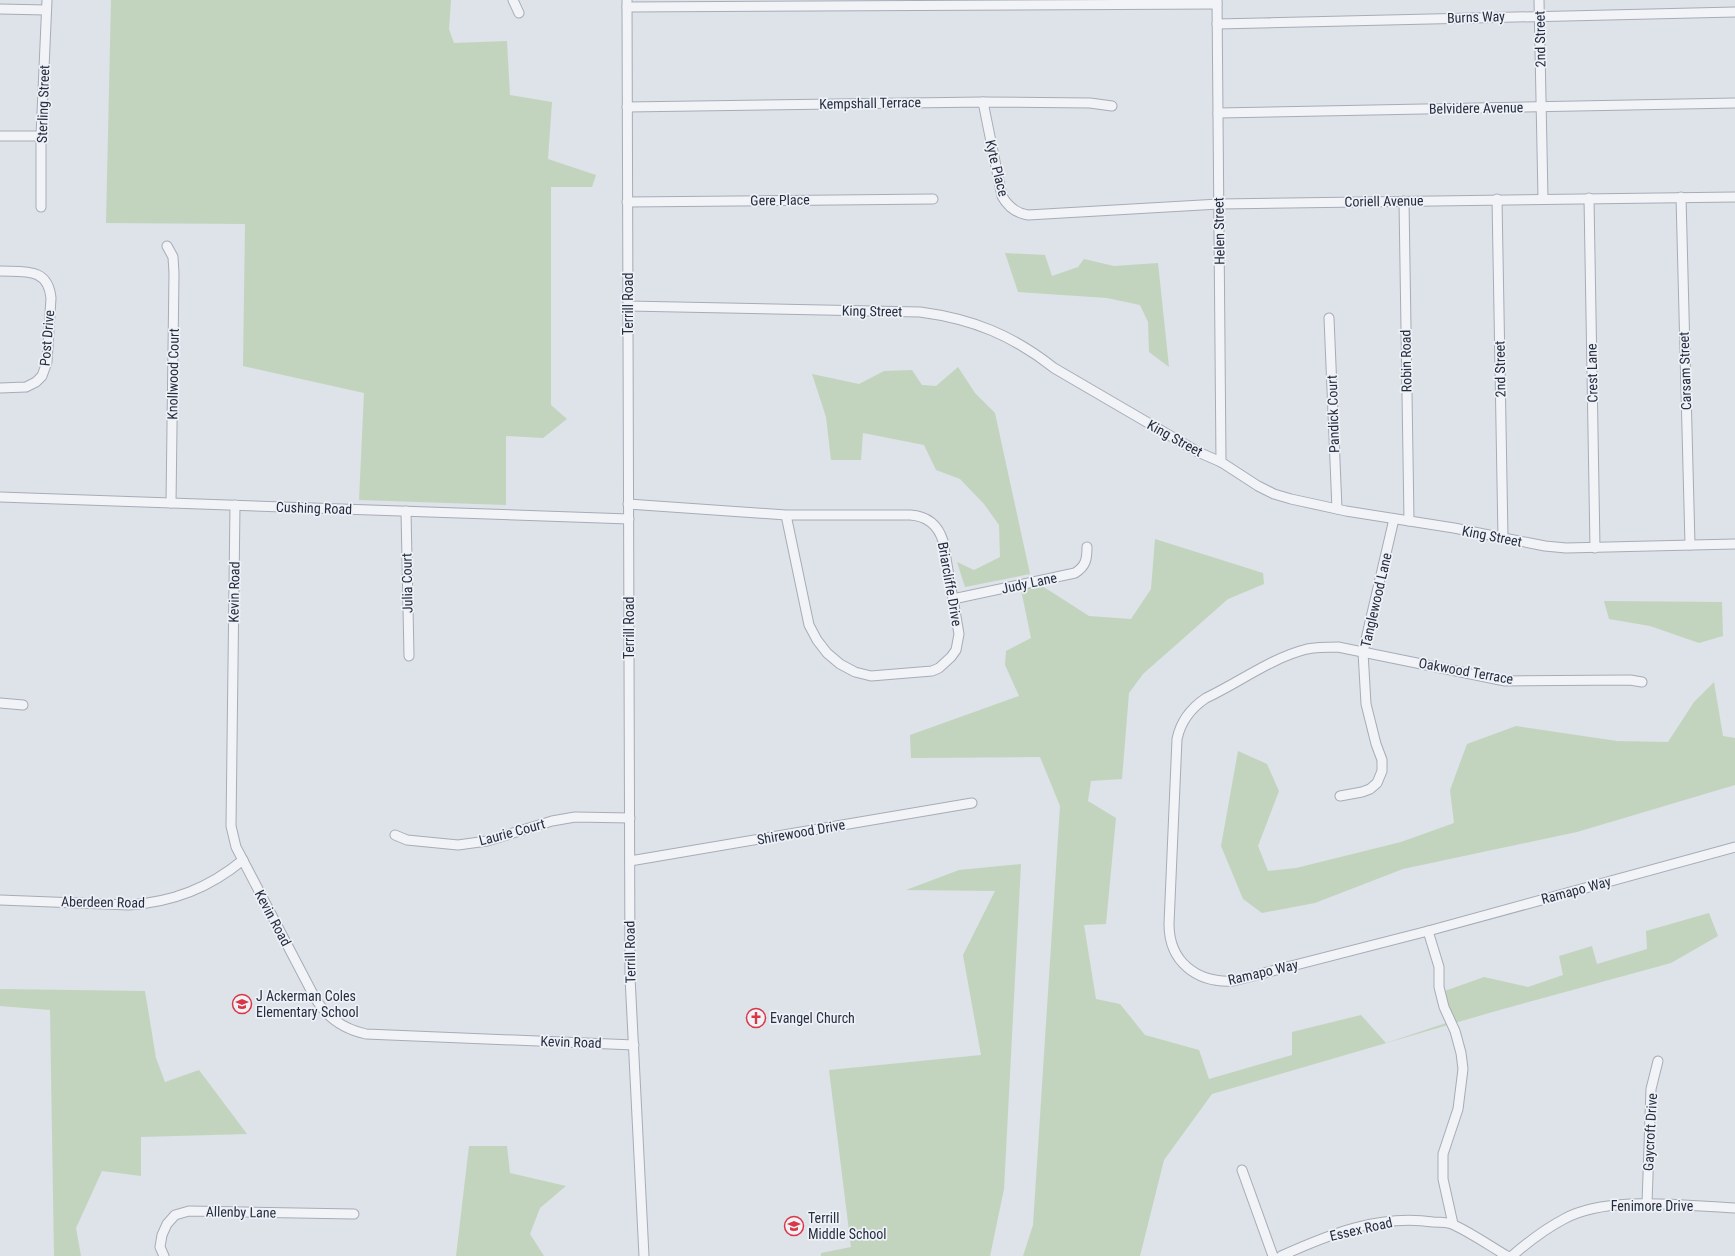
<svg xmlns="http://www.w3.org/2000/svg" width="1735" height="1256" viewBox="0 0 1735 1256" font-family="'Roboto Condensed',sans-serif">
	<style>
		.green { fill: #c2d4be }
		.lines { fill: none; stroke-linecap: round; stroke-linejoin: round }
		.minor-casing { stroke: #a7acb7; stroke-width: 11 }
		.minor { stroke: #f1f3f7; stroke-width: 9 }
		.labels { text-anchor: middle; stroke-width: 3.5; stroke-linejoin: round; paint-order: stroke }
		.street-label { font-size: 14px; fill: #262e41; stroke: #eef1f6 }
		.poi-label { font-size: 14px; fill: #262e41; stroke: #eef1f6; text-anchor: start }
	</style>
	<rect width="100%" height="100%" fill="#dee2e9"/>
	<!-- green -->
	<g class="green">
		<polygon points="111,0 451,0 449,29 454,43 507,41 510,95 552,102 548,159 596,175 592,187 551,187 551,405 567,419 543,438 506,436 506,505 359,500 364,393 243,366 245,224 106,223"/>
		<polygon points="1005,253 1045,255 1052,276 1078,267 1084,259 1114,266 1158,263 1169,367 1149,352 1148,322 1140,305 1107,298 1018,292"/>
		<polygon points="958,367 975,393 995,413 1030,574 965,587 957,562 974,570 1000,557 999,525 984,504 960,479 936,470 924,445 863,433 861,460 831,460 826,417 812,374 859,384 884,371 912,370 922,385 936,386"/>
		<polygon points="1155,539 1263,573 1264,584 1228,599 1143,674 1129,693 1122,779 1091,781 1088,801 1116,818 1106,924 1084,925 1096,999 1120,1004 1145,1035 1199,1050 1209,1079 1292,1055 1292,1032 1361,1015 1386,1043 1449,1022 1439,993 1484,977 1528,987 1563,975 1559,956 1592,946 1597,964 1647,949 1646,931 1709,913 1718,936 1671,963 1496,1011 1212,1094 1164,1160 1140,1256 1023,1256 1033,1225 1060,806 1040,757 911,758 910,735 1019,696 1005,665 1006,651 1031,638 1020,585 1036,582 1089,616 1131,619 1151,589"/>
		<polygon points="1604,601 1722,602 1723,636 1699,643 1650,626 1609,619"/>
		<polygon points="1714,682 1723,736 1735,738 1735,785 1577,832 1403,869 1315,903 1262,913 1243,899 1221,846 1238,751 1267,764 1279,791 1258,846 1268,871 1296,868 1401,842 1454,823 1450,790 1467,744 1516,726 1617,741 1668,742 1694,702"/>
		<polygon points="1021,864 1004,1189 990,1256 821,1256 821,1253 851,1247 829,1070 981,1055 963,955 995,891 906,890 959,870"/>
		<polygon points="0,989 145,991 156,1058 165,1082 199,1070 247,1134 141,1137 141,1176 102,1171 76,1228 81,1256 54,1256 50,1010 0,1006"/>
		<polygon points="469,1146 507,1146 510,1173 566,1186 540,1208 530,1234 544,1256 456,1256"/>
	</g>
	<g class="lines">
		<!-- minor casing -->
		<g class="minor-casing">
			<g id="minor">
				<polyline points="513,0 519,13"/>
				<polyline points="627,0 630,977 644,1256"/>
				<polyline points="1217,0 1221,462"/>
				<polyline points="1539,0 1543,198"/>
				<polyline points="627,7 1217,4"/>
				<polyline points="0,9 46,10"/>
				<polyline points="1217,24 1735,12"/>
				<path d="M983,102L1002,196C1008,207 1016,213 1028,215L1219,204L1735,197"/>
				<polyline points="627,107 983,102 1090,103 1112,106"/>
				<polyline points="1218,113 1735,103"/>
				<polyline points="0,136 41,136"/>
				<polyline points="1681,197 1690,545"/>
				<polyline points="1589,198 1595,548"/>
				<polyline points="1497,199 1503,538"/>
				<polyline points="1404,201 1409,521"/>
				<polyline points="627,202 933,199"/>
				<polyline points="41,207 41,136 47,0"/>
				<polyline points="167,246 173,257 174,273 171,503"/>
				<path d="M0,271C24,272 48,267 51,298L47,362L42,376L36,382L26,387L0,388"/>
				<path d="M628,306L920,312C973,319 1012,335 1054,368L1198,452L1221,462L1258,486L1274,494L1291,499L1346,511L1454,528L1545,546L1566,548L1735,544"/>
				<polyline points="1329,318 1337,509"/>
				<polyline points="0,497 629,519"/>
				<path d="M628,504L786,515H910C927,516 938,525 943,541L959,634L956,650L951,657L939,668L932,671L871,676L855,672L840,664L827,653L817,640L809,625L786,515"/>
				<path d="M235,505L231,826L236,847L315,998C327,1018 343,1029 366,1034L634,1045"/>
				<polyline points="406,511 409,656"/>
				<path d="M953,599L1075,573C1086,566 1087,559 1087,547"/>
				<path d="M1642,682L1630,680L1505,681L1338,647C1328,647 1317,647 1307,649C1271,658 1240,682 1206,698C1191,708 1181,720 1177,739L1169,924C1169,962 1197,983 1233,981L1428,931L1735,847"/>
				<polyline points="0,703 23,705"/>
				<polyline points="1340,796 1362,792 1370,789 1377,783 1382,771 1382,760 1376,744 1366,704 1363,652 1394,519"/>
				<polyline points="395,835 407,840 458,845 487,841 552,821 575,817 630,818"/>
				<polyline points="630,861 972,803"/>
				<path d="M0,900L129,905C173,902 209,888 243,860"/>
				<polyline points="1428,931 1439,967 1439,987 1444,1007 1455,1031 1461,1053 1463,1069 1458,1109 1443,1154 1443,1179 1453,1224"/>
				<polyline points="1242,1170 1273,1256"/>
				<polyline points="1647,1204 1651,1089 1658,1061"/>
				<polyline points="164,1256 160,1247 162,1235 167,1224 175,1215 189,1211 354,1214"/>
				<path d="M1281,1256C1330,1234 1379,1214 1433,1222C1440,1222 1449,1222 1454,1225C1473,1234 1490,1246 1507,1256"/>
				<path d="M1512,1256C1528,1242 1545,1229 1564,1219C1608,1195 1685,1206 1735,1208"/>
			</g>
		</g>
		<!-- minor -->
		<use href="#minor" class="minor"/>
	</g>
	<!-- icons -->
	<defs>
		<g id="school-ring" transform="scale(1)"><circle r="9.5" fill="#eef1f6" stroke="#da3746" stroke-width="1.5"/><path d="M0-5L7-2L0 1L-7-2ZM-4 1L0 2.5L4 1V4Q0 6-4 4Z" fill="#da3746"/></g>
		<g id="church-ring" transform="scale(1)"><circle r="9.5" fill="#eef1f6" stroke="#da3746" stroke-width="1.5"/><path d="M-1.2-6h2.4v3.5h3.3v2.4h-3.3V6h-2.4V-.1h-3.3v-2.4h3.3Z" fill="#da3746"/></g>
	</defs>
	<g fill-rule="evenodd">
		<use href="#school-ring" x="242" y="1004"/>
		<use href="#church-ring" x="756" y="1018"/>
		<use href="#school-ring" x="794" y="1226"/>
	</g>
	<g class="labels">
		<!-- street labels -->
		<g class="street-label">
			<text transform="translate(1476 17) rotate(-2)" y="5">Burns Way</text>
			<text transform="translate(1540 39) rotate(-91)" y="5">2nd Street</text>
			<text transform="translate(870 103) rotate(-1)" y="5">Kempshall Terrace</text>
			<text transform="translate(43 104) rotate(-88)" y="5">Sterling Street</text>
			<text transform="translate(1476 108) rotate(-1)" y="5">Belvidere Avenue</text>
			<text transform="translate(997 168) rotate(76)" y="5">Kyte Place</text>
			<text transform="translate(780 200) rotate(-1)" y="5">Gere Place</text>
			<text transform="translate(1384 201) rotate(-1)" y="5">Coriell Avenue</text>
			<text transform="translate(1219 231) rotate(-91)" y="5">Helen Street</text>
			<text transform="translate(628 304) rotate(-90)" y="5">Terrill Road</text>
			<text transform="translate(872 311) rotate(1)" y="5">King Street</text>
			<text transform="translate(47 338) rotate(-85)" y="5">Post Drive</text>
			<text transform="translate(1406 361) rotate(-91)" y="5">Robin Road</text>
			<text transform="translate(1500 369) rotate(-91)" y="5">2nd Street</text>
			<text transform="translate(1685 371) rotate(-92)" y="5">Carsam Street</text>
			<text transform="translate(1592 373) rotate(-91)" y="5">Crest Lane</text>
			<text transform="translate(173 374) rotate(-89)" y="5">Knollwood Court</text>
			<text transform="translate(1333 414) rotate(-92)" y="5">Pandick Court</text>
			<text transform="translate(1175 438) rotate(29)" y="5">King Street</text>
			<text transform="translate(314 508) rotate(2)" y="5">Cushing Road</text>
			<text transform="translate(1492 536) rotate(11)" y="5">King Street</text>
			<text transform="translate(407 583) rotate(-91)" y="5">Julia Court</text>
			<text transform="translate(1029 583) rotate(-12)" y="5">Judy Lane</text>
			<text transform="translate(950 584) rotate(80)" y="5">Briarcliffe Drive</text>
			<text transform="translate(234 592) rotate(-89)" y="5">Kevin Road</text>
			<text transform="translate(1376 600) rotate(-77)" y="5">Tanglewood Lane</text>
			<text transform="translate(629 628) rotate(-90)" y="5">Terrill Road</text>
			<text transform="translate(1466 671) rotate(10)" y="5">Oakwood Terrace</text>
			<text transform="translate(512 832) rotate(-15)" y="5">Laurie Court</text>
			<text transform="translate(801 832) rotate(-10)" y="5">Shirewood Drive</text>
			<text transform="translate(1576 890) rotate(-15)" y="5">Ramapo Way</text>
			<text transform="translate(103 902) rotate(1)" y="5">Aberdeen Road</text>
			<text transform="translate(273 918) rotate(62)" y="5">Kevin Road</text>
			<text transform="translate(630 952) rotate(-91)" y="5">Terrill Road</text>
			<text transform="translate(1263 972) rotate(-13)" y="5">Ramapo Way</text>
			<text transform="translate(571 1042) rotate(2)" y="5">Kevin Road</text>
			<text transform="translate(1650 1132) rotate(-87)" y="5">Gaycroft Drive</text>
			<text x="1652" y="1211">Fenimore Drive</text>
			<text transform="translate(241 1212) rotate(1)" y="5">Allenby Lane</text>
			<text transform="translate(1361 1229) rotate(-13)" y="5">Essex Road</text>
		</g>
		<!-- poi labels -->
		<g class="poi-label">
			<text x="256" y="1001">J Ackerman Coles<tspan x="256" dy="16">Elementary School</tspan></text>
			<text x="770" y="1023">Evangel Church</text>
			<text x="808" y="1223">Terrill<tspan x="808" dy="16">Middle School</tspan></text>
		</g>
	</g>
</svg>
